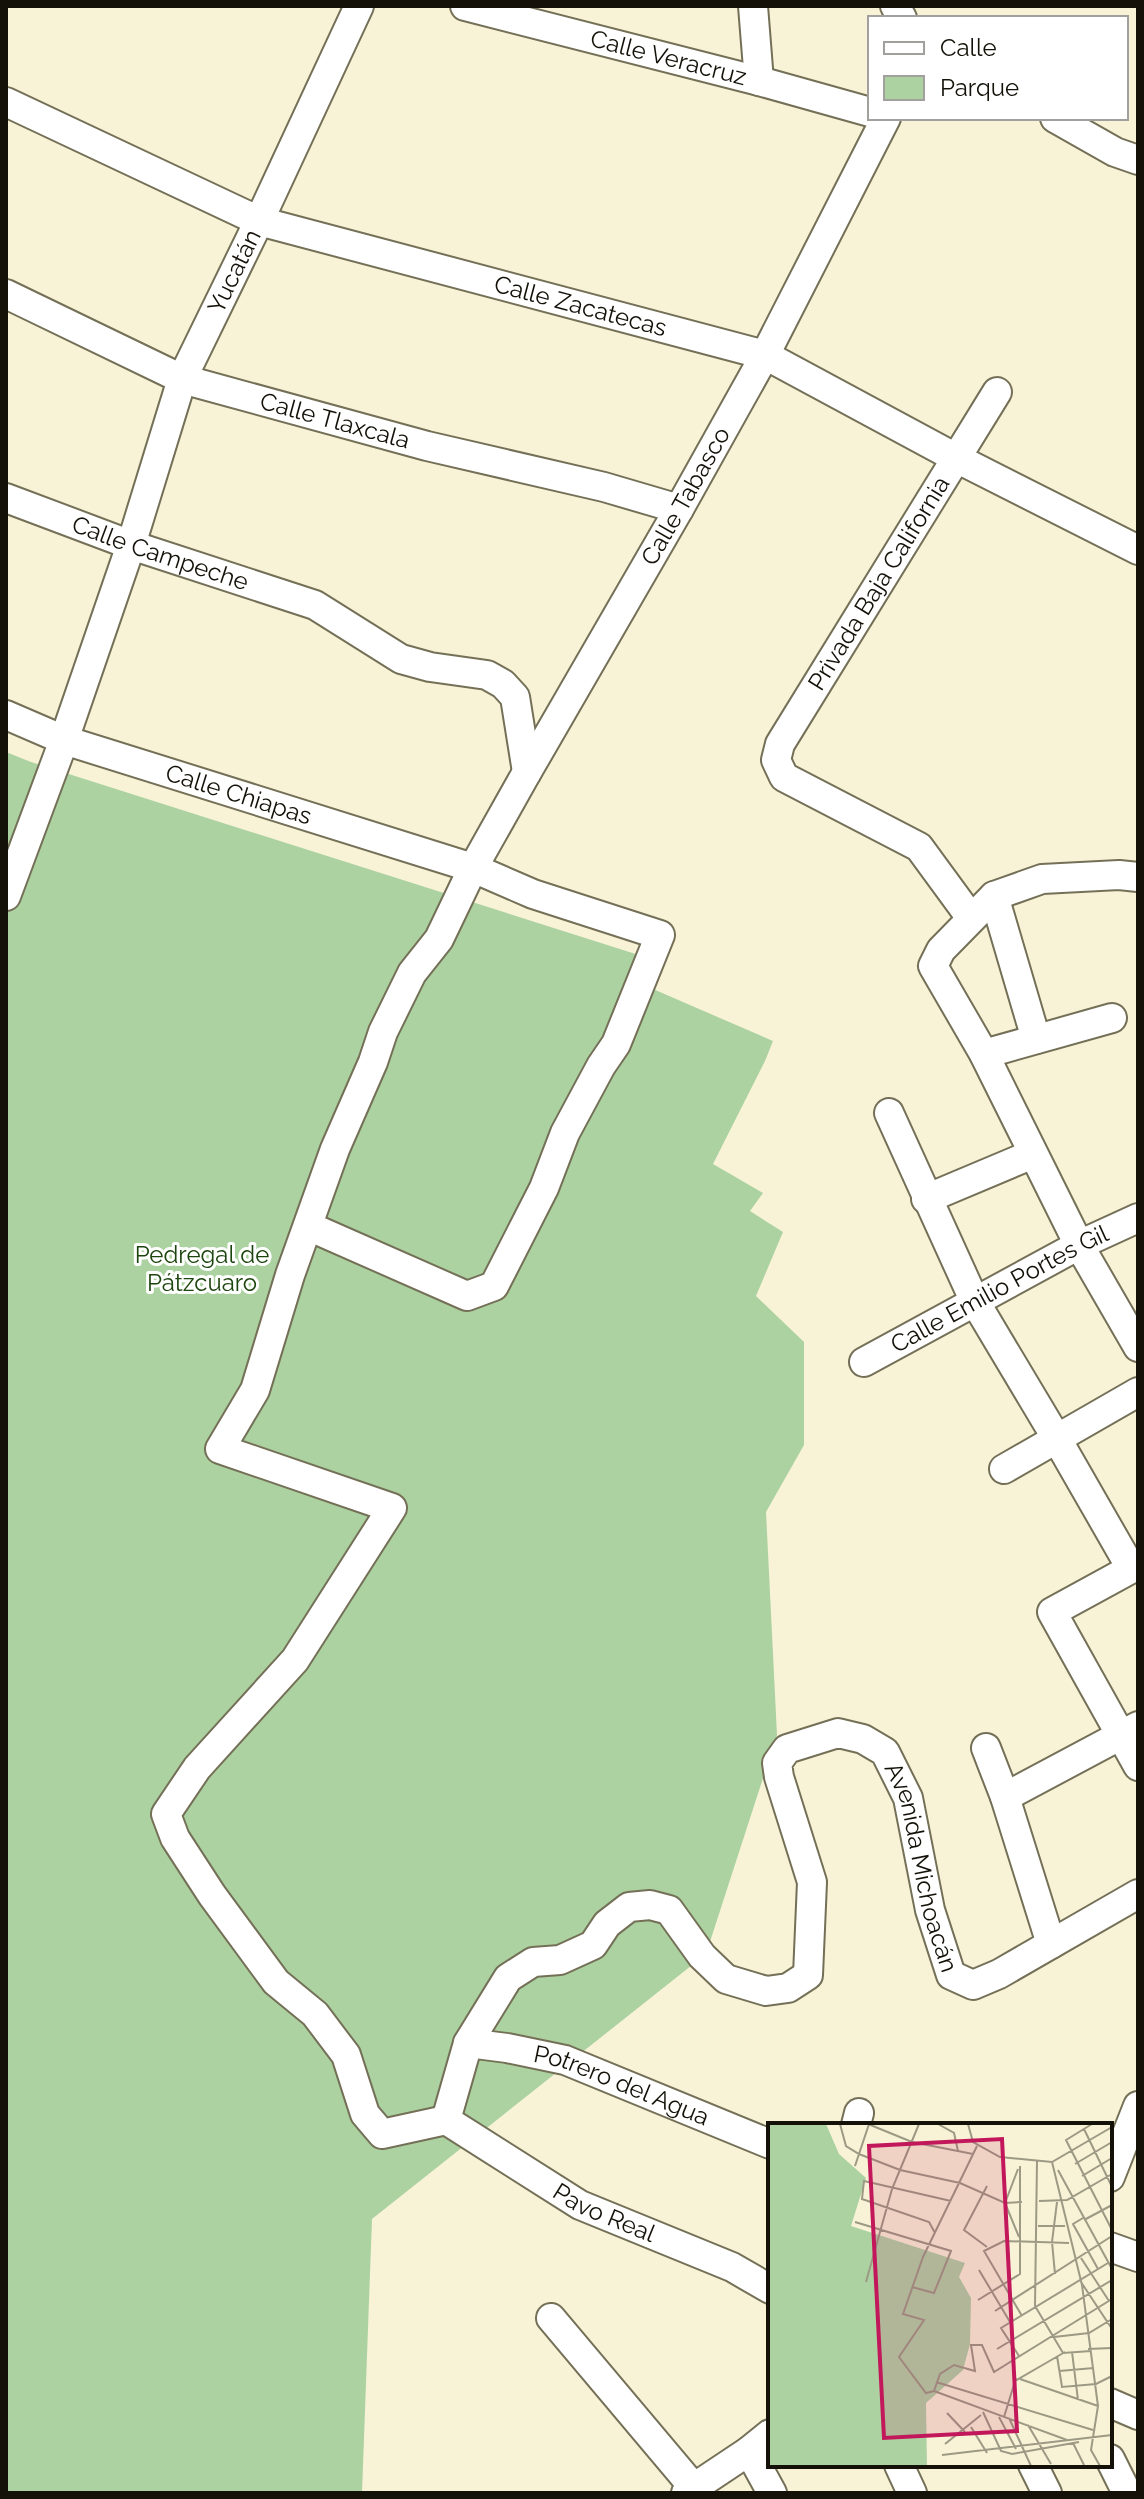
<svg xmlns="http://www.w3.org/2000/svg" width="1144" height="2499" viewBox="0 0 1144 2499" font-family="Raleway,sans-serif">
	<style>
		.green { fill: #add2a2 }
		.lines { fill: none; stroke-linecap: round; stroke-linejoin: round }
		.minor-casing { stroke: #747057; stroke-width: 32 }
		.minor { stroke: #fff; stroke-width: 28 }
		.labels { text-anchor: middle; stroke-width: 6; stroke-linejoin: round; paint-order: stroke }
		.street-label { font-size: 24px; fill: #131108; stroke: #fff }
		.park-label { font-size: 24px; fill: #1c450d; stroke: #fff }
		.inset-road { fill: none; stroke: #9c9984; stroke-width: 2 }
		.view { fill: #c2185b; fill-opacity: 0.15; stroke: #c2185b; stroke-width: 4 }
		.inset-edge { fill: none; stroke: #131108; stroke-width: 4 }
	</style>
	<rect width="100%" height="100%" fill="#f8f3d7"/>
	<!-- green -->
	<polygon class="green" points="6,752 31,762 664,963 653,989 773,1041 765,1061 713,1164 763,1193 750,1211 783,1232 756,1296 804,1342 804,1445 766,1512 777,1735 706,1954 372,2219 362,2493 6,2493"/>
	<g class="lines">
		<!-- minor casing -->
		<g class="minor-casing">
			<g id="minor">
				<path id="s1" d="M465,6L759,81L870,112"/>
				<polyline points="753,6 759,81"/>
				<polyline points="895,6 902,18"/>
				<path id="s2" d="M6,102L259,221L765,355L958,459L1138,550"/>
				<polyline points="1055,118 1115,152 1138,160"/>
				<path id="s3" d="M6,294L182,379L427,446L604,487L679,509"/>
				<path id="s4" d="M6,498L131,545L315,605L401,659L430,667L487,675L503,684L515,697L527,772"/>
				<path id="s5" d="M6,715L64,740L473,868L533,894L660,935L616,1044L601,1066L565,1133L544,1188L494,1286L467,1296L308,1226"/>
				<polyline points="1138,877 1119,875 1042,879 994,896 941,950 933,966 984,1054 1079,1245 1138,1347"/>
				<path id="s6" d="M6,896L64,740L131,545L182,379L259,221L359,6"/>
				<polyline points="994,896 1036,1039"/>
				<path id="s7" d="M971,918L919,847L784,777L776,760L780,744L997,392"/>
				<polyline points="984,1054 1112,1018"/>
				<polyline points="889,1113 974,1300 1057,1439 1131,1568"/>
				<polyline points="926,1199 1033,1154"/>
				<path id="s8" d="M864,1362L1079,1245L1138,1218"/>
				<polyline points="1004,1469 1138,1392"/>
				<polyline points="1138,1565 1052,1612 1138,1766"/>
				<polyline points="986,1748 1005,1797 1051,1944"/>
				<polyline points="1005,1797 1138,1726"/>
				<path id="s9" d="M468,2043L507,2048L565,2060L770,2144"/>
				<path id="s10" d="M446,2120L382,2134L365,2114L346,2055L315,2014L276,1982L212,1895L175,1838L166,1814L197,1768L295,1660L392,1508L220,1449L255,1390L290,1275L335,1149L373,1062L383,1032L412,973L439,939L473,868L527,772L679,509L765,355L886,118"/>
				<path id="s11" d="M446,2120L468,2043L508,1978L533,1962L560,1960L593,1945L607,1924L629,1907L650,1905L669,1910L702,1956L726,1979L766,1991L788,1988L808,1975L812,1882L779,1777L777,1763L787,1749L838,1733L863,1739L885,1752L908,1798L930,1910L951,1975L973,1985L999,1974L1138,1894"/>
				<path id="s12" d="M446,2120L580,2205L732,2267L770,2289"/>
				<polyline points="856,2125 859,2113"/>
				<polyline points="1110,2177 1138,2106"/>
				<polyline points="1110,2247 1138,2257"/>
				<polyline points="551,2318 695,2489"/>
				<polyline points="1110,2403 1138,2415"/>
				<polyline points="749,2451 772,2493"/>
				<polyline points="1110,2459 1127,2493"/>
				<polyline points="899,2465 912,2493"/>
				<polyline points="1033,2465 1047,2493"/>
				<polyline points="686,2493 749,2451 770,2434"/>
			</g>
		</g>
		<!-- minor -->
		<use href="#minor" class="minor"/>
	</g>
	<g class="labels">
		<!-- street labels -->
		<g class="street-label">
			<text dy="8" stroke="none"><textPath href="#s1" startOffset="210">Calle Veracruz</textPath></text>
			<text dy="8" stroke="none"><textPath href="#s6" startOffset="666">Yucatán</textPath></text>
			<text dy="8" stroke="none"><textPath href="#s2" startOffset="612">Calle Zacatecas</textPath></text>
			<text dy="8" stroke="none"><textPath href="#s3" startOffset="354">Calle Tlaxcala</textPath></text>
			<text dy="8" stroke="none"><textPath href="#s10" startOffset="2086">Calle Tabasco</textPath></text>
			<text dy="8" stroke="none"><textPath href="#s4" startOffset="164">Calle Campeche</textPath></text>
			<text dy="8" stroke="none"><textPath href="#s7" startOffset="464">Privada Baja California</textPath></text>
			<text dy="8" stroke="none"><textPath href="#s5" startOffset="246">Calle Chiapas</textPath></text>
			<text dy="8" stroke="none"><textPath href="#s8" startOffset="154">Calle Emilio Portes Gil</textPath></text>
			<text dy="8" stroke="none"><textPath href="#s11" startOffset="982">Avenida Michoacán</textPath></text>
			<text dy="8" stroke="none"><textPath href="#s9" startOffset="160">Potrero del Agua</textPath></text>
			<text dy="8" stroke="none"><textPath href="#s12" startOffset="184">Pavo Real</textPath></text>
		</g>
		<!-- park labels -->
		<g class="park-label">
			<text x="202" y="1263">Pedregal de<tspan x="202" dy="28">Pátzcuaro</tspan></text>
		</g>
	</g>
	<!-- overview -->
	<g transform="translate(768 2123)">
		<rect width="344" height="344" fill="#f8f3d7"/>
		<path d="M0,1H58L71,31L98,55L83,103L197,140L191,154L203,175L202,221L195,247L158,280L159,343H0Z" fill="#add2a2"/>
		<path class="inset-road" d="M72,1L78,23L91,31L132,47L192,60L237,80L254,79M100,1L144,19L205,31M170,1L186,10L190,28M200,1L205,19L232,34L284,39L344,4M324,1L298,17L344,107M316,6L344,64M269,38L267,183L295,230L323,228M284,39L314,162L330,283L323,327L332,343M307,41L344,19M87,43L101,1M290,47L344,146M314,53L344,35M219,63L196,107L219,124M271,78L299,77L344,51M237,80L250,46M237,80L251,114M315,95L305,101L330,146M316,97L344,82M87,99L183,128L166,170L144,164M270,103H297M167,110L161,99L94,76L96,58L183,78M313,135L341,178M211,147L242,199M287,151L284,119L289,79M98,159L124,66L151,1M313,159L344,206M210,177L252,151V43M227,188L344,113M254,193L216,128L236,118L301,120M286,214L321,210L344,196M229,226L344,157M320,226L344,225M304,229L310,277M251,233L233,205L340,140M289,233L294,264L328,261L344,253M291,248L326,245M252,256L330,283M247,258L297,229M168,259L325,307M166,268L158,270L131,234L156,197L135,191L155,134L209,23M166,268L172,251L186,242L207,248L203,222H214L226,249L344,176M166,268L299,317M215,289L233,328L244,331L311,319M179,290L197,309M231,294L248,326M236,294L248,255M241,295L263,343M260,302L283,341M203,304L219,330M305,320L316,342M177,321L213,292M174,332L344,312"/>
		<path class="view" d="M234,16L249,308L116,315L101,23Z"/>
		<rect width="344" height="344" class="inset-edge"/>
	</g>
	<!-- border -->
	<rect width="1144" height="2499" fill="none" stroke="#131108" stroke-width="16"/>
	<!-- legend -->
	<rect x="868" y="16" width="260" height="104" fill="#ffffff" stroke="#a1a09c" stroke-width="2"/>
	<rect x="884" y="42" width="40" height="12" fill="#ffffff" stroke="#a1a09c" stroke-width="2"/>
	<text x="940" y="56" font-size="24" fill="#131108">Calle</text>
	<rect x="884" y="76" width="40" height="24" fill="#add2a2" stroke="#a1a09c" stroke-width="2"/>
	<text x="940" y="96" font-size="24" fill="#131108">Parque</text>
</svg>
